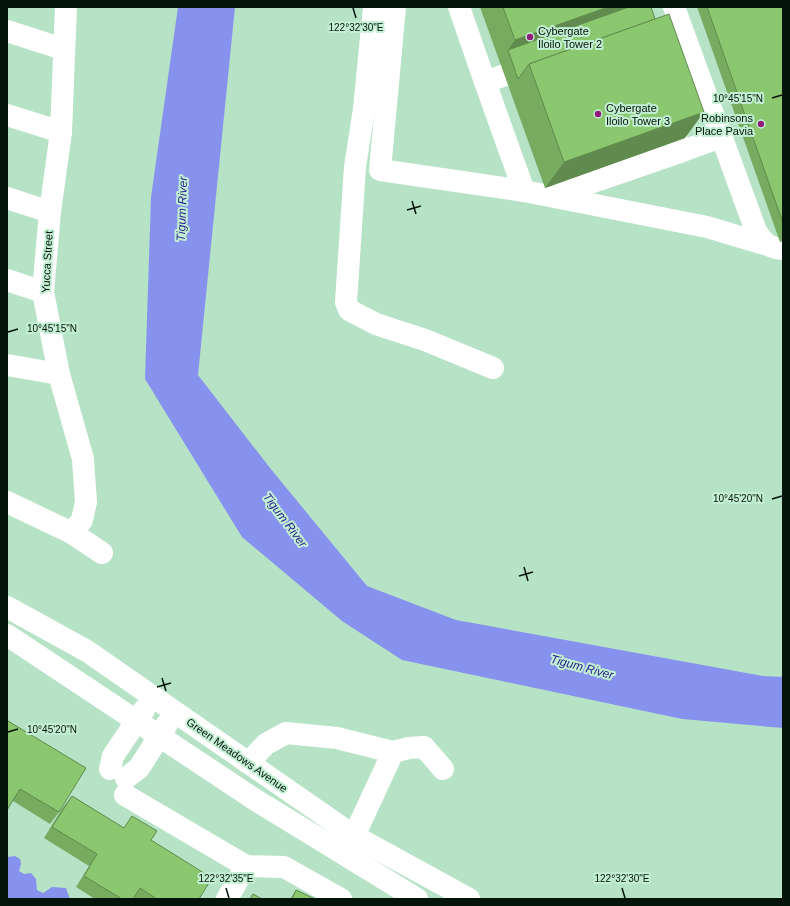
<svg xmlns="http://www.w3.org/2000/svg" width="790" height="906" viewBox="0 0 790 906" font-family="Arial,sans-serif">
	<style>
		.water { fill: #8792ef }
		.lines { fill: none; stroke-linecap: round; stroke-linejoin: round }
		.minor { stroke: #fff; stroke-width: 22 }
		.wall { fill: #77ab5f }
		.shaded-wall { fill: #618b4e }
		.building { fill: #8ac76f; stroke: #618b4e }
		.ticks { fill: none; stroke: #04140a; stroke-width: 1.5 }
		.poi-dot { fill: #901c7b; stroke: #c3efd3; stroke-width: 1.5 }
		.labels { text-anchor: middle; stroke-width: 4; stroke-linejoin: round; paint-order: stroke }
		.poi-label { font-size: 11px; fill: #04140a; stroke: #c3efd3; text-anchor: start }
		.street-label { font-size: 11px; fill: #04140a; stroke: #c3efd3 }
		.water-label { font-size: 12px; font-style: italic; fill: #2b238c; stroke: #c3efd3 }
		.ticks-label { font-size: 10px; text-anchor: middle; fill: #04140a; stroke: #c3efd3; stroke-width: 4; stroke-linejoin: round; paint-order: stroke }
	</style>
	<rect width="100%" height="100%" fill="#b6e2c6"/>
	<!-- water -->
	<g class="water">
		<polygon points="178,7 235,7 198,375 270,468 367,586 456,620 763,676 783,677 783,728 682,719 402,660 342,621 242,537 145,379 151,197"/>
		<polygon points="15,856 20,859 21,864 19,871 24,874 31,873 36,879 37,890 43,893 52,887 66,888 70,899 7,899 7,857"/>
	</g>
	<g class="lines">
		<!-- minor -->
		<g class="minor">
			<polyline points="66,7 61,132 50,212 43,292 59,374 83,459 86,502 82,520 72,533"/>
			<polyline points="374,7 364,109 355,167 346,302 349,310 376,324 425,340 493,368"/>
			<polyline points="395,7 380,170 524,191"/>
			<polyline points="459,7 485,82 505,75"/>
			<path d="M674,7L756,231C764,243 768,248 783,249"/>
			<polyline points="7,31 63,49"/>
			<polyline points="485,82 524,191 707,227 764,244"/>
			<polyline points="7,115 61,132"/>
			<polyline points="677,141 680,152 721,137"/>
			<polyline points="552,196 680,152"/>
			<polyline points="7,198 50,212"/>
			<polyline points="7,280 43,292"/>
			<polyline points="7,365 59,374"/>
			<polyline points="7,502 72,533 102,553"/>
			<polyline points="7,607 87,651 354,836 469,899"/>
			<polyline points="7,635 254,799 417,899"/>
			<polyline points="248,763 266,744 286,733 337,738 393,752"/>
			<polyline points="110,769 113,756 144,710"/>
			<polyline points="126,778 139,768 167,724"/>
			<polyline points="125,795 246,866 284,867 341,899"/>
			<polyline points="354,836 393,752 409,748 424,747 443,769"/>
			<polyline points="227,899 246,866"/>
		</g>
	</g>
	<!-- wall -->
	<g class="wall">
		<polygon points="480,7 651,7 685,138 545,188"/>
		<polygon points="697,7 783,7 783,241 780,242"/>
		<polygon points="7,723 59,812 50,824 13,801"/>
		<polygon points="72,796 124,828 132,816 199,899 95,899 76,887 89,866 44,838 63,807"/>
		<polygon points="296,890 315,899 290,899"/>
	</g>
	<!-- shaded-wall -->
	<g class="shaded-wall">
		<polygon points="608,7 643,7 508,50 515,40"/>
		<polygon points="704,112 685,138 545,188 564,162"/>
	</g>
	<!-- building -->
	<g class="building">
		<polygon points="503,7 608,7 515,40"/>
		<polygon points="629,7 651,7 655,19 529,64 518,79 508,50"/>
		<polygon points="707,7 783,7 783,223"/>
		<polygon points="669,14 704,112 564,162 529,64"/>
		<polygon points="8,721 86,768 59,812 20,789 7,810 7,723"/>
		<polygon points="72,796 124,828 132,816 157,831 151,840 212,878 199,899 157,899 140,888 133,899 122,899 84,876 97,854 52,827"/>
		<polygon points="296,890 315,899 292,899"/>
		<polygon points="253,894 262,899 250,899"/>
	</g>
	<!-- ticks -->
	<path class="ticks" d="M353,8L356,18M772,98L782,95M412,201L416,214M407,210L421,206M8,332L18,329M772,499L782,496M524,567L528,581M519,576L533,572M162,678L166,691M157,687L171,683M8,732L18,729M226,888L229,898M622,888L625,898"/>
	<!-- markers -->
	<g class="poi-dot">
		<circle cx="530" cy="37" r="4"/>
		<circle cx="598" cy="114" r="4"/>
		<circle cx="761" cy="124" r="4"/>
	</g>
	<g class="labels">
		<!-- poi labels -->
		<g class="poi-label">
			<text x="538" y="35">Cybergate<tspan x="538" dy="13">Iloilo Tower 2</tspan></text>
			<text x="606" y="112">Cybergate<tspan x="606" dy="13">Iloilo Tower 3</tspan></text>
			<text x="753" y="122" text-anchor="end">Robinsons<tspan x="753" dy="13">Place Pavia</tspan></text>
		</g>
		<!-- street labels -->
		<g class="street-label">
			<text transform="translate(47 262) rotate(-87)" y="4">Yucca Street</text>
			<text transform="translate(237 755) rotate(35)" y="4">Green Meadows Avenue</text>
		</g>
		<!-- water labels -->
		<g class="water-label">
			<text transform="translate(182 209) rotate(-88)" y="4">Tigum River</text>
			<text transform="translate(285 520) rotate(53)" y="4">Tigum River</text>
			<text transform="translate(582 667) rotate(15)" y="4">Tigum River</text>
		</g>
	</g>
	<g class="ticks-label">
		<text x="356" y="31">122°32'30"E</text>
		<text x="738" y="102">10°45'15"N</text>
		<text x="52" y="332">10°45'15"N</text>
		<text x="738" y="502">10°45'20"N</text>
		<text x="52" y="733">10°45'20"N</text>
		<text x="226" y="882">122°32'35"E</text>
		<text x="622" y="882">122°32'30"E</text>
	</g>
	<!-- border -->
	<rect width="790" height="906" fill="none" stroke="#04140a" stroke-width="16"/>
</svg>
